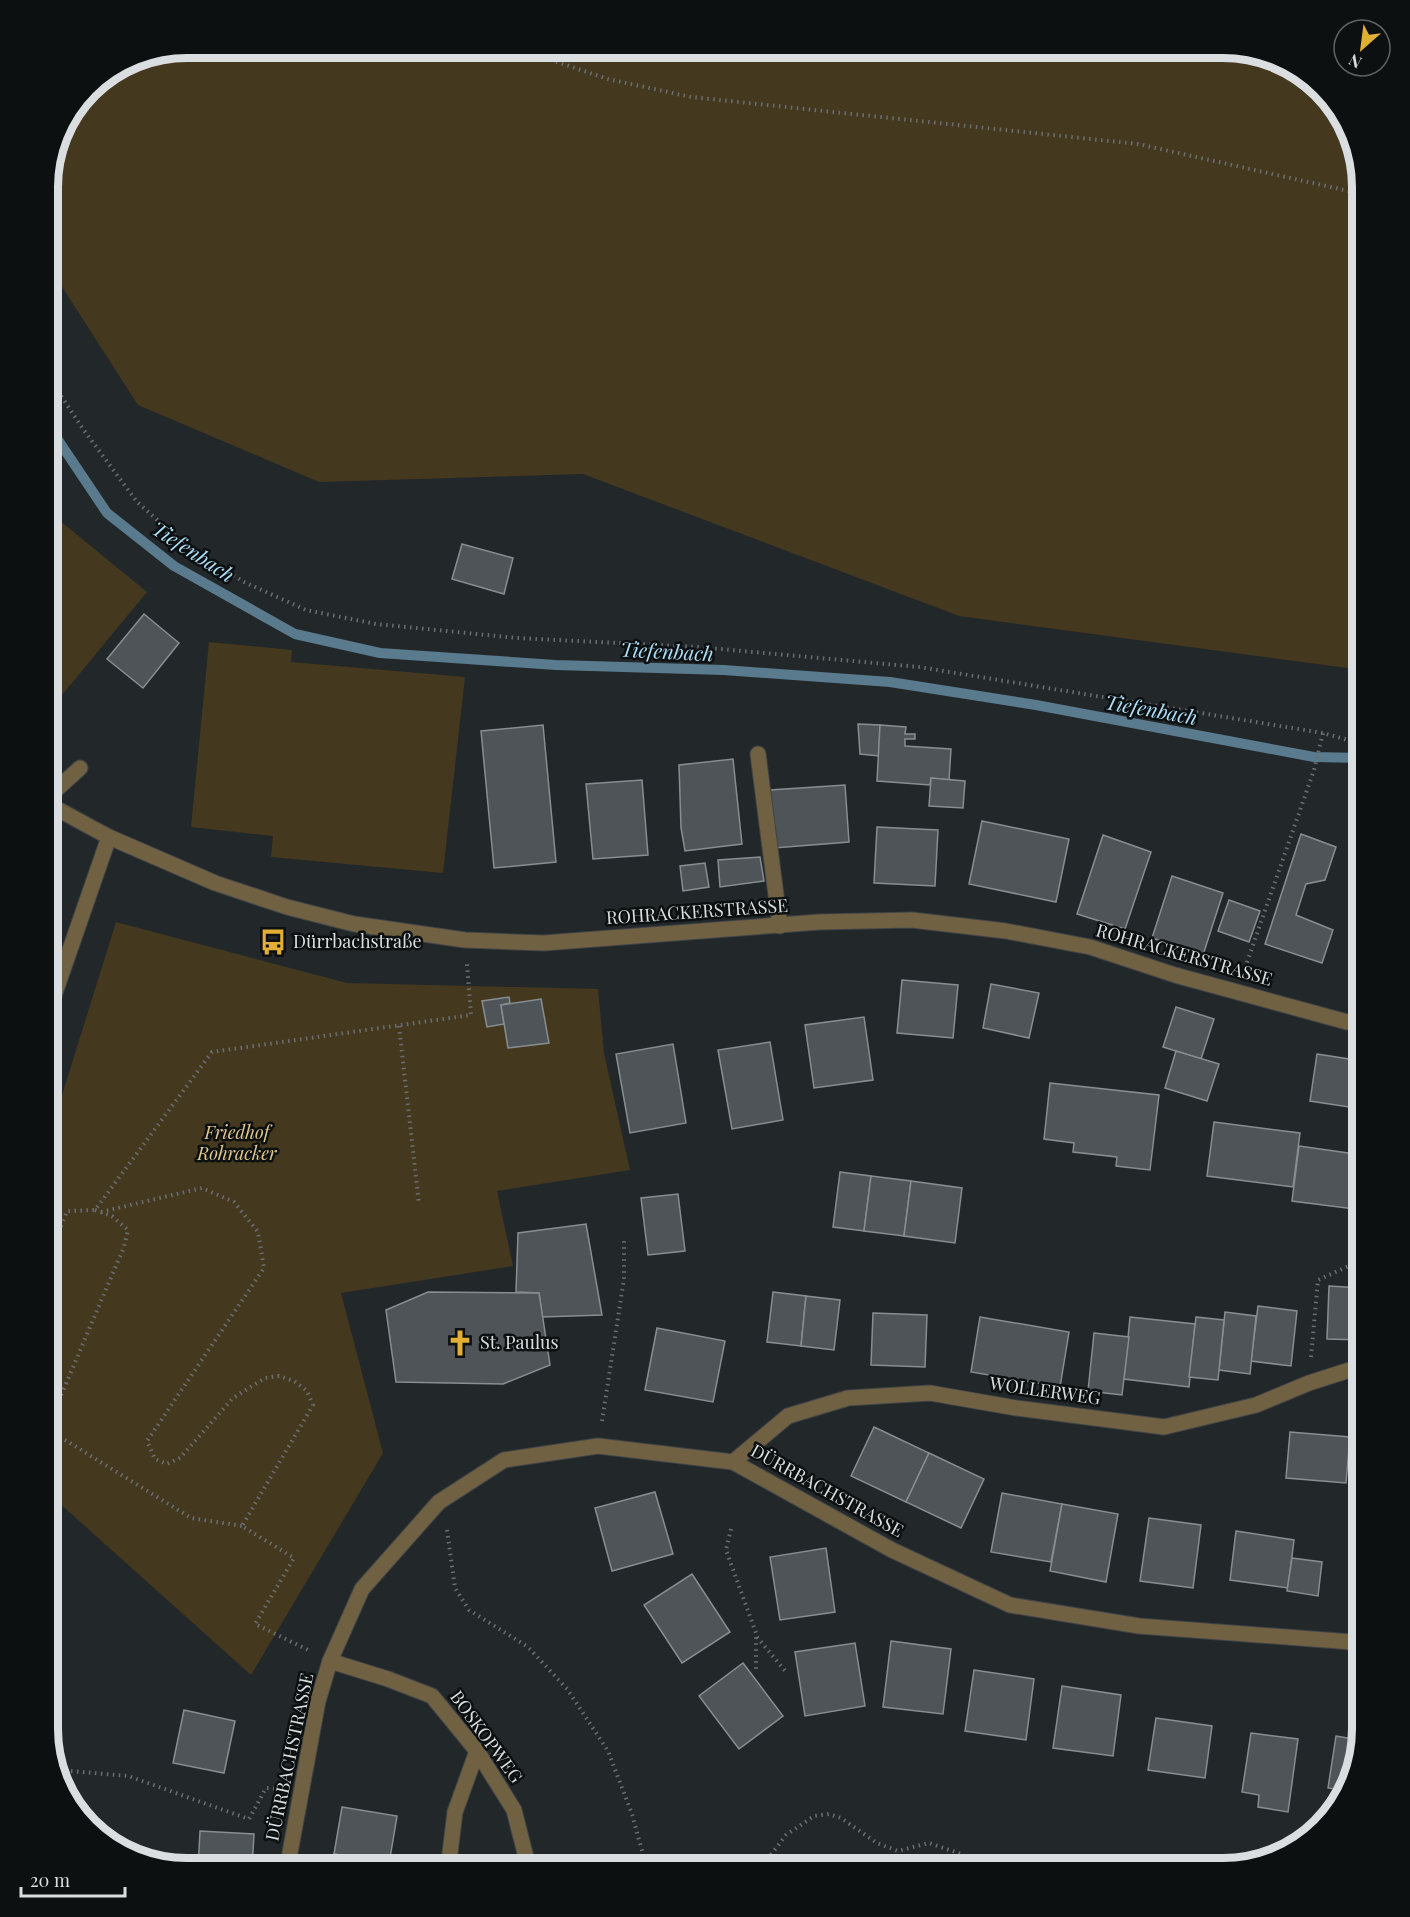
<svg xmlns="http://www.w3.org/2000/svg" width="1410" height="1917" viewBox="0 0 1410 1917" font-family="'Playfair Display',serif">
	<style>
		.green { fill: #44381f }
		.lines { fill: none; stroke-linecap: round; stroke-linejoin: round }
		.stream { stroke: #597b8d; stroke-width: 10 }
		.building { fill: #4f5458; stroke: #878e91; stroke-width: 1.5 }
		.service-casing { stroke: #404447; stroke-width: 17 }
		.minor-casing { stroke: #404447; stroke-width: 17 }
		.tertiary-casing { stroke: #404447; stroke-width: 17 }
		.path { stroke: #6b6f72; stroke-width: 4; stroke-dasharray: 1.5 4.5; stroke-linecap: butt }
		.service { stroke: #706143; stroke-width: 15 }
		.minor { stroke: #706143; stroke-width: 15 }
		.tertiary { stroke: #706143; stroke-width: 15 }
		.labels { text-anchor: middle; stroke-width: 5; stroke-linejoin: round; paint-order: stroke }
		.street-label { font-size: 18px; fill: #dbdee0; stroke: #0d1011 }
		.poi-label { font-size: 18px; fill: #dbdee0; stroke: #0d1011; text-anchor: start }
		.park-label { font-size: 18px; font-style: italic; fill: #e2c790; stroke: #0d1011 }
		.water-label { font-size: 20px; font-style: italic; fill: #addef8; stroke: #0d1011 }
		.rim { fill: none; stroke: #dbdee0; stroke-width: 8 }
	</style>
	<rect width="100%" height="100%" fill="#22272a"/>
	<!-- green -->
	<g class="green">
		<polygon points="188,48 1231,48 1292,67 1343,118 1362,188 1362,670 959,616 583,474 319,482 138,405 48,265 48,178 62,126 95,83 135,59"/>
		<polygon points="48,511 147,592 48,712"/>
		<polygon points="209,642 292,650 291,662 465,677 443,873 271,857 273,836 191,827"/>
		<polygon points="116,922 347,983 598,989 604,1053 630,1170 497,1191 513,1266 341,1293 383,1453 251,1675 48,1493 48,1140"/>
	</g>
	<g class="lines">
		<!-- stream -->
		<polyline class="stream" points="48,425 107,513 174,566 295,634 380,653 556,665 724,670 890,682 1036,705 1314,757 1362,758"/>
	</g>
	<!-- building -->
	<g class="building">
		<polygon points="462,544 513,558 504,594 452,579"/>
		<polygon points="144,614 179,643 143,688 107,659"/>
		<polygon points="858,724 880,725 879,756 860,754"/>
		<polygon points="543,725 556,862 494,868 481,731"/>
		<polygon points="880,725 906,727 905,734 915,734 915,739 905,739 905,746 951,749 949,780 931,778 930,785 877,781"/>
		<polygon points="733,759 742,844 685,851 681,828 679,765"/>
		<polygon points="931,778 965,781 963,808 929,806"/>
		<polygon points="642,780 648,855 593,859 586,784"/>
		<polygon points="845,785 849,842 774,848 770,790"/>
		<polygon points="982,821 1069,839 1056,902 969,884"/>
		<polygon points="877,827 938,830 935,886 874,883"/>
		<polygon points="1301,834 1336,847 1325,880 1306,884 1296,915 1333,930 1322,963 1265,944"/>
		<polygon points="1103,835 1151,852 1125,929 1077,914"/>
		<polygon points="760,857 764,881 720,887 718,860"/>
		<polygon points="705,863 709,887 683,891 680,866"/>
		<polygon points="1172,876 1223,893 1203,955 1152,938"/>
		<polygon points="1229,900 1260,911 1249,942 1218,931"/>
		<polygon points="902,980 958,985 953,1038 897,1033"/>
		<polygon points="991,984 1039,993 1029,1038 983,1028"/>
		<polygon points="509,997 510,1003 501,1005 504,1024 487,1027 482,1001"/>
		<polygon points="541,999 549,1043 508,1048 501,1005"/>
		<polygon points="1176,1007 1214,1019 1201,1059 1163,1047"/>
		<polygon points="864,1017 873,1080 814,1088 805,1025"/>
		<polygon points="770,1042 783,1120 732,1129 718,1050"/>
		<polygon points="673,1044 686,1123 630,1133 616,1054"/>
		<polygon points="1176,1051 1219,1064 1207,1101 1165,1088"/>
		<polygon points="1317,1054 1362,1061 1362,1109 1310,1101"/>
		<polygon points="1050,1083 1159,1095 1150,1170 1116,1166 1117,1157 1073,1152 1074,1143 1044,1139"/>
		<polygon points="1214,1122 1300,1133 1293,1187 1207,1176"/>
		<polygon points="1299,1146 1362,1155 1362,1210 1292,1201"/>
		<polygon points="840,1172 871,1176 864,1231 833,1227"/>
		<polygon points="871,1176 911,1181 904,1236 864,1231"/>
		<polygon points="911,1181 962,1188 955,1243 904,1236"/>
		<polygon points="678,1194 685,1251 648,1255 641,1198"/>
		<polygon points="586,1224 602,1315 542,1317 539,1293 516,1292 518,1233"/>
		<polygon points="1329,1286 1362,1288 1362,1340 1327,1339"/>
		<polygon points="428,1292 539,1293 550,1365 503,1384 396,1382 386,1310"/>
		<polygon points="773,1292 806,1296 801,1346 767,1342"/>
		<polygon points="806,1296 840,1300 834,1350 801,1346"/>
		<polygon points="1258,1306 1297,1311 1291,1366 1251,1361"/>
		<polygon points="1225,1312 1256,1316 1250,1374 1219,1370"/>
		<polygon points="873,1313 927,1315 925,1367 871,1365"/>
		<polygon points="980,1317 1069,1332 1060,1387 971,1372"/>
		<polygon points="1130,1317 1195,1324 1189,1387 1124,1379"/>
		<polygon points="1196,1317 1224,1320 1218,1380 1189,1377"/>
		<polygon points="657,1328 725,1341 713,1402 645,1390"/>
		<polygon points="1094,1333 1129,1337 1122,1395 1088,1391"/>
		<polygon points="874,1427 929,1453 906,1502 851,1476"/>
		<polygon points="1290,1432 1350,1437 1346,1483 1286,1478"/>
		<polygon points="929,1453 984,1479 961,1528 906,1502"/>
		<polygon points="655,1492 673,1554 612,1571 595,1508"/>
		<polygon points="1002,1493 1062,1504 1051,1562 991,1552"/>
		<polygon points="1062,1504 1118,1514 1106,1582 1050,1571"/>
		<polygon points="1149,1518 1201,1525 1193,1588 1140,1581"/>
		<polygon points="1236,1531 1294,1540 1288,1588 1230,1580"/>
		<polygon points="826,1548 835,1612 780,1620 770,1557"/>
		<polygon points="1292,1558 1322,1562 1318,1596 1287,1591"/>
		<polygon points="692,1574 730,1632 682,1663 644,1605"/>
		<polygon points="891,1641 951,1649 943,1714 883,1707"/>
		<polygon points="855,1643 865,1706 805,1716 795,1652"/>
		<polygon points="743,1663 783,1716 739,1749 699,1696"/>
		<polygon points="974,1670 1034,1679 1026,1740 965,1731"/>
		<polygon points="1062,1686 1121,1695 1113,1756 1053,1748"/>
		<polygon points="184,1710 235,1721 224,1773 173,1763"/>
		<polygon points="1156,1718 1212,1726 1205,1778 1148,1770"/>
		<polygon points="1251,1733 1298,1739 1288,1812 1258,1807 1259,1795 1242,1792"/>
		<polygon points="1336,1736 1359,1740 1346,1791 1328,1788"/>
		<polygon points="342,1807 397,1816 389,1864 334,1854"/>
		<polygon points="200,1831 254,1834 252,1869 198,1869"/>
		<polygon points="334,1854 389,1864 388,1869 332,1869"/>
		<polygon points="1182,1862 1225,1868 1181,1869"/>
	</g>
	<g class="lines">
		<!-- service casing -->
		<g class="service-casing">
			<g id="service">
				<polyline points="758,754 780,926"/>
				<polyline points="48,797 80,768"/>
			</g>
		</g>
		<!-- minor casing -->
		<g class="minor-casing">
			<g id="minor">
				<polyline points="48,1013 109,837"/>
				<polyline points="733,1462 788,1416 848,1398 930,1393 1016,1408 1164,1427 1256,1405 1309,1383 1362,1366"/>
				<polyline points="1352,1642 1362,1625"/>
				<polyline points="330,1661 388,1679 432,1696 477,1751 514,1810 529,1869"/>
				<polyline points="287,1869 318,1701 330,1661 362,1589 439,1502 504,1460 598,1446 733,1462 892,1550 1010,1605 1139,1626 1352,1642 1362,1644"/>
				<polyline points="448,1869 455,1812 477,1751"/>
			</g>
		</g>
		<!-- tertiary casing -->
		<g class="tertiary-casing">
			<polyline id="tertiary" points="48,804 109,837 215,883 287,907 354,924 465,940 544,943 819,922 912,920 1006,931 1090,947 1175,975 1347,1022 1362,1023"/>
		</g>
		<!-- path -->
		<g class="path">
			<polyline points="523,48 533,54 608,79 691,97 1138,144 1362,194"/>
			<polyline points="48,376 83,429 137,502 188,547 244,582 306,610 376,624 517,638 698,647 919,667 1323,733 1362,744"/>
			<polyline points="1245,968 1314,770 1323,733"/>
			<polyline points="399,1026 419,1204"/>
			<polyline points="95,1210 112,1216 128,1230 124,1247 51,1419 57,1435 191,1518 242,1526"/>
			<polyline points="101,1212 202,1188 234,1202 258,1232 264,1268 147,1441 155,1459 167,1464 180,1458 233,1398 265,1378 279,1376 294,1381 307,1391 313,1405 242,1526 294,1558 255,1624 308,1650"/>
			<polyline points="48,1260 67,1211 95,1210 212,1052 471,1015 467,964"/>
			<polyline points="1311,1357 1318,1280 1362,1260"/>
			<polyline points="602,1421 624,1279 624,1240"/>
			<polyline points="731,1529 726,1550 756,1633 756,1672"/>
			<polyline points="447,1530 455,1588 469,1610 528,1647 567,1689 608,1751 632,1814 647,1869"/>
			<polyline points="757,1637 786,1672"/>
			<polyline points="59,1770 128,1776 249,1819 266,1788 276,1789"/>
			<polyline points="760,1869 786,1835 814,1816 829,1814 841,1818 877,1843 898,1851 929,1843 961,1854 975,1869"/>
		</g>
		<!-- service -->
		<use href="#service" class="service"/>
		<!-- minor -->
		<use href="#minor" class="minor"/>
		<!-- tertiary -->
		<use href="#tertiary" class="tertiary"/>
	</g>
	<!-- icons -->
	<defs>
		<g id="bus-bare" transform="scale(2.07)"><path d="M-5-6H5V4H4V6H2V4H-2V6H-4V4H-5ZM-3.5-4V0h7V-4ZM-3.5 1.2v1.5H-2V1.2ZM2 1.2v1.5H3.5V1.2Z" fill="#e2af34" stroke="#0d1011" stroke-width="2.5" paint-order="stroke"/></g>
		<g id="church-bare" transform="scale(2.07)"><path d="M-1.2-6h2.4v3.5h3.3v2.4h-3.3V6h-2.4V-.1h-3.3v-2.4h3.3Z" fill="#e2af34" stroke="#0d1011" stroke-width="2.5" paint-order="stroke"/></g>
	</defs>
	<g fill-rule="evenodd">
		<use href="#bus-bare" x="273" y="942"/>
		<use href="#church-bare" x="460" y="1343"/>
	</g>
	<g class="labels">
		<!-- street labels -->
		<g class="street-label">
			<text transform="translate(697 912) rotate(-4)" y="6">ROHRACKERSTRASSE</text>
			<text transform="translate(1184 955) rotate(16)" y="6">ROHRACKERSTRASSE</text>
			<text transform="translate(1045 1391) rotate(8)" y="6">WOLLERWEG</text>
			<text transform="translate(827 1491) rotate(29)" y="6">DÜRRBACHSTRASSE</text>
			<text transform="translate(486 1737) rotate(54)" y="6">BOSKOPWEG</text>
			<text transform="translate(290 1757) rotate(-78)" y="6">DÜRRBACHSTRASSE</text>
		</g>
		<!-- poi labels -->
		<g class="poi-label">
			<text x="293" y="948">Dürrbachstraße</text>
			<text x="480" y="1349">St. Paulus</text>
		</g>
		<!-- park labels -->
		<g class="park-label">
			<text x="237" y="1139">Friedhof<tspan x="237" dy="21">Rohracker</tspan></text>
		</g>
		<!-- water labels -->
		<g class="water-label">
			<text transform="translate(193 552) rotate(33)" y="7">Tiefenbach</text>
			<text transform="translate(667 652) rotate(3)" y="7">Tiefenbach</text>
			<text transform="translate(1151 710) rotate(10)" y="7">Tiefenbach</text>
		</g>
	</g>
	<!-- crop -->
	<path d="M0 0H1410V1917H0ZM187 58H1223A129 129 0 0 1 1352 187V1729A129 129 0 0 1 1223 1858H187A129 129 0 0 1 58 1729V187A129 129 0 0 1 187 58Z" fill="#0d1011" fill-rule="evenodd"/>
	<path class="rim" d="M187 58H1223A129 129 0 0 1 1352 187V1729A129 129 0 0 1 1223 1858H187A129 129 0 0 1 58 1729V187A129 129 0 0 1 187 58Z"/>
	<!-- north arrow -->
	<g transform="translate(1362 48) rotate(208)"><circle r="28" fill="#0d1011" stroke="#5f6264" stroke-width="1.5"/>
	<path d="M0-4.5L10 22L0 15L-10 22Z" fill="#e2af34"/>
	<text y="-9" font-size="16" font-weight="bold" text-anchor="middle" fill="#dbdee0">N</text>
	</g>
	<!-- scale -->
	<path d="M21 1887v9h104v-9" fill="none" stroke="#dbdee0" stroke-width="3"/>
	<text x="30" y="1887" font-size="18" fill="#dbdee0" stroke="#0d1011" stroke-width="4.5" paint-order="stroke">20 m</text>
</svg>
